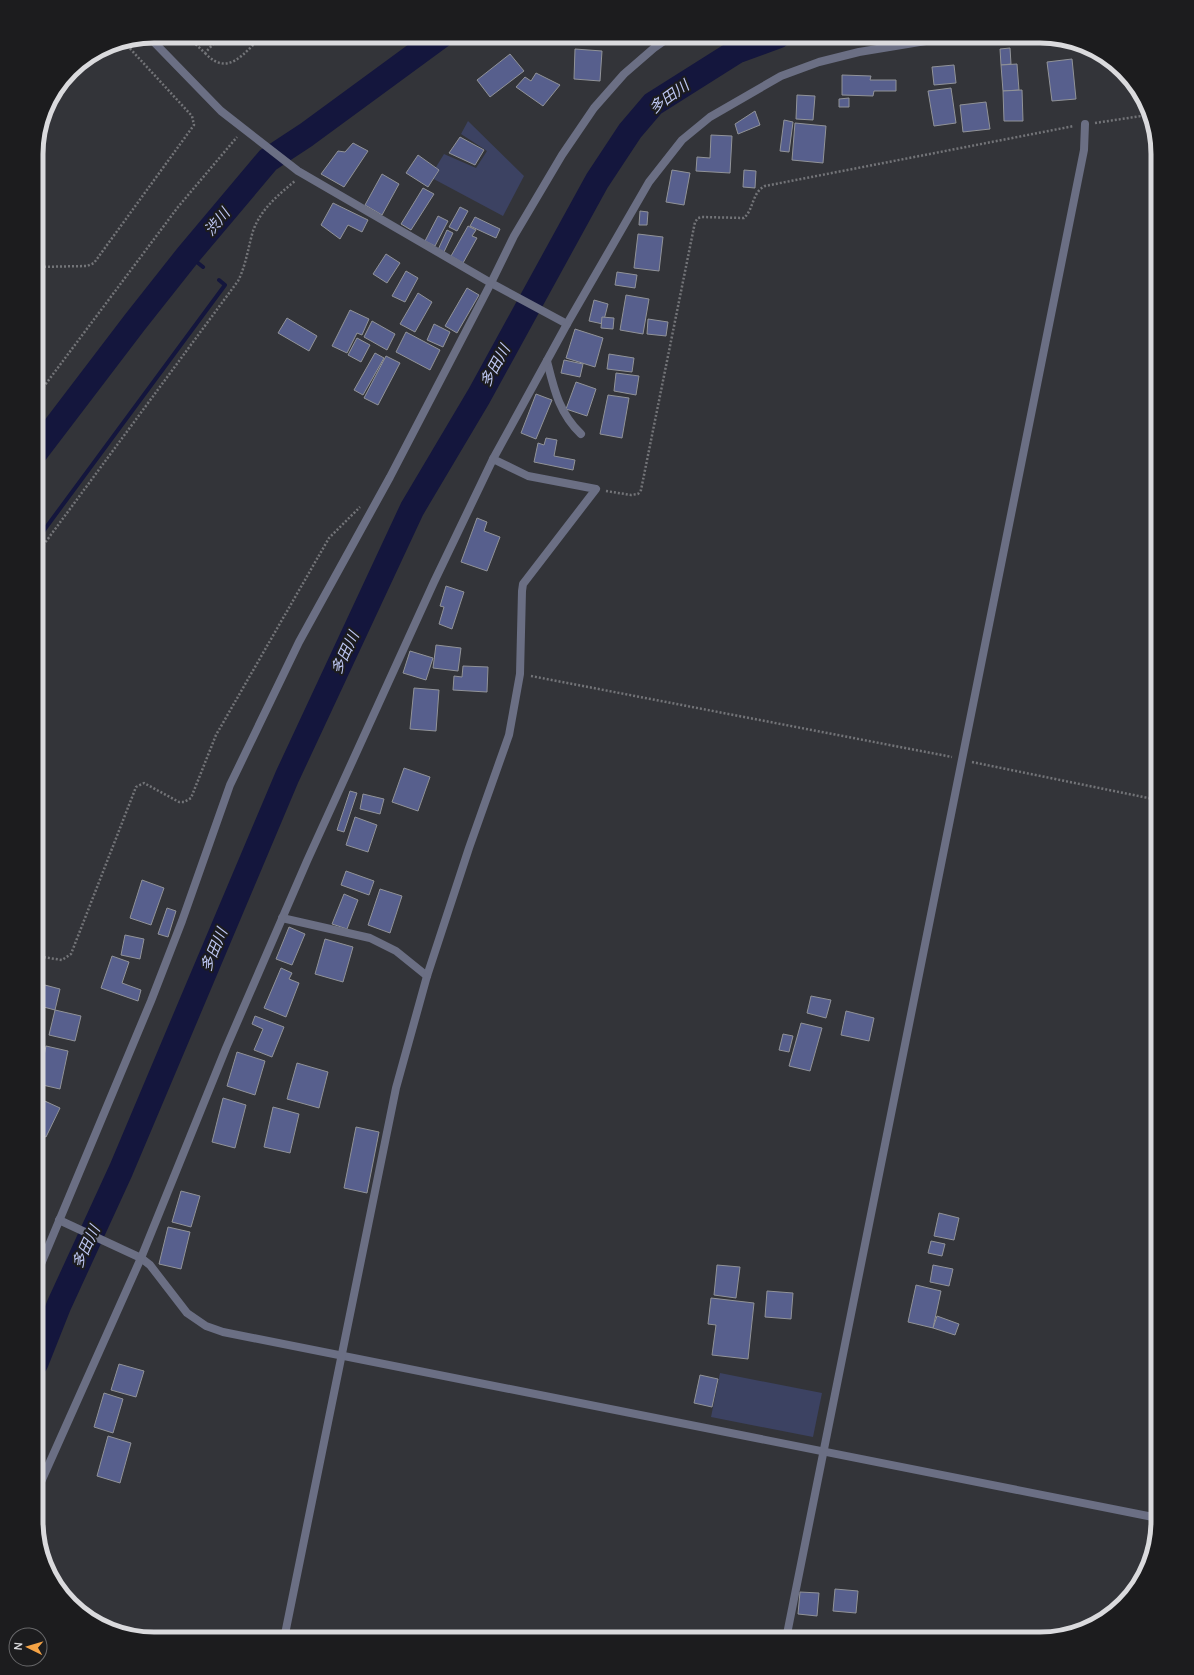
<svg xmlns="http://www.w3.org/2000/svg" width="1194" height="1675" viewBox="0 0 1194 1675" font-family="Manrope,'Noto Sans JP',sans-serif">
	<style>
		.green { fill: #3c4262 }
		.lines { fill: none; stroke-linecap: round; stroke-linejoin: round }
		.stream { stroke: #14163d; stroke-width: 4 }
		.river { stroke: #14163d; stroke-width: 25 }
		.building { fill: #575f8d; stroke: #919398 }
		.path { stroke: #737478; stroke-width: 2.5; stroke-dasharray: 2 2; stroke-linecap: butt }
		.minor { stroke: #6b6f84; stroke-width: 8 }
		.labels { text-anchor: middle; stroke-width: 4; stroke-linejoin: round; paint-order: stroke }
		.water-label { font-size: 15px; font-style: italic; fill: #bec7f3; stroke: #1c1c1e }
		.rim { fill: none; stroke: #dadadd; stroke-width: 5 }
	</style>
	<rect width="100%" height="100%" fill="#333439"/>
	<!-- green -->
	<g class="green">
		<polygon points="468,121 524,176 503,216 430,177 444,154 476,168 487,151 461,134"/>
		<polygon points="720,1373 822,1393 813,1437 711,1417"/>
	</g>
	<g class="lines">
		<!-- stream -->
		<g class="stream">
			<polyline points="188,255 203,267"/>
			<polyline points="36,541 225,285 219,280"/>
		</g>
		<!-- river -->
		<g class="river">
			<polyline points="36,452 135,322 188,255 268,160 306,135 441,36"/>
			<polyline points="36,1363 59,1305 121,1170 287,777 412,509 479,396 597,181 630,131 653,104 737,51 778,36"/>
		</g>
	</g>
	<!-- building -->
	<g class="building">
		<polygon points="1010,48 1011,64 1001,65 1000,49"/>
		<polygon points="575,49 602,51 600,81 574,79"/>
		<polygon points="510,54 524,71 490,97 477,80"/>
		<polygon points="1072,59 1076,99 1052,101 1047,62"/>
		<polygon points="1109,62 1117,70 1109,70"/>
		<polygon points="1017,64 1019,90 1003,91 1001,65"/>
		<polygon points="954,65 956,83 934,85 932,67"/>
		<polygon points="536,73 560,85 543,106 516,87 525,77 531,81"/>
		<polygon points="842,75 871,76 870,80 896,80 896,91 874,91 873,96 842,95"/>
		<polygon points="951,88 956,123 934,126 928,91"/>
		<polygon points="1022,90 1023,121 1004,121 1003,91"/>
		<polygon points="797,95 815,96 813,120 796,119"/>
		<polygon points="849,98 849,107 839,107 839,99"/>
		<polygon points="986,102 990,129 963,132 960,105"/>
		<polygon points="755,111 760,125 738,134 735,124"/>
		<polygon points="784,120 793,122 789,152 780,151"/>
		<polygon points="795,123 826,126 823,163 792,160"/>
		<polygon points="711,135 732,136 730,173 696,171 697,157 710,158"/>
		<polygon points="460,137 484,150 475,165 449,153"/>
		<polygon points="353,143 368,151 344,187 321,174 338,151 345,152"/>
		<polygon points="418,155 439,170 428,187 406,173"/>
		<polygon points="672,170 690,173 684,205 666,202"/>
		<polygon points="744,170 756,171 755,188 743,187"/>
		<polygon points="382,174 399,184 382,215 365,205"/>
		<polygon points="423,188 434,194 411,230 401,224"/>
		<polygon points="333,203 368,220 362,232 348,225 340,239 321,225"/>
		<polygon points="460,207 468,211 457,231 449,227"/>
		<polygon points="640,211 648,212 647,225 639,225"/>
		<polygon points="438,216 448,221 435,246 425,241"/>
		<polygon points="475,217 500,229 496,238 470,226"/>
		<polygon points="468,226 476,230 472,236 477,238 463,263 451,256"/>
		<polygon points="447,230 453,233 443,254 437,252"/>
		<polygon points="638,234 663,237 659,271 634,268"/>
		<polygon points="386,254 400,263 387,283 373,274"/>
		<polygon points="406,271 418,278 405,302 392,296"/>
		<polygon points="617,272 637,275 635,288 615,285"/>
		<polygon points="467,288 479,295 457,333 445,326"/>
		<polygon points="418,293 432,302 415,332 400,324"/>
		<polygon points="626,295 649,299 643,334 620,330"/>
		<polygon points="594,300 608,304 603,324 589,321"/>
		<polygon points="350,310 369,319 362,335 357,333 347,353 332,346"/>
		<polygon points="602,317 614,318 613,329 601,328"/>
		<polygon points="287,318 317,336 309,351 278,333"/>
		<polygon points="648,319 668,322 666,336 647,334"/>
		<polygon points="372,321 395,334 387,350 364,337"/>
		<polygon points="434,324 450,332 443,347 427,340"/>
		<polygon points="575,329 603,338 595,367 566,358"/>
		<polygon points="406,332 440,350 430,370 396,352"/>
		<polygon points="357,338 370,345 361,362 348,355"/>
		<polygon points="375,353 384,358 363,395 354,390"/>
		<polygon points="609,354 634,358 632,372 607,369"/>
		<polygon points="386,356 400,363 378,405 364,398"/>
		<polygon points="564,360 583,364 580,377 561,373"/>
		<polygon points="616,373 639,376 636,395 614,391"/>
		<polygon points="576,382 596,389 587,416 566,409"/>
		<polygon points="536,394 552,400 536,439 521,433"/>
		<polygon points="608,395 629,398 622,438 600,434"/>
		<polygon points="546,438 557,440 554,456 575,460 573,470 534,462 538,443 544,445"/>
		<polygon points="477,518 487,522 484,531 500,537 487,571 461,562"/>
		<polygon points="446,586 464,592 452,629 439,624 444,607 440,606"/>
		<polygon points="436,645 461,648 458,671 433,668"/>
		<polygon points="410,651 433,658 426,680 403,673"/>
		<polygon points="463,666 488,667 487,692 453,690 454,676 462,677"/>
		<polygon points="414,688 439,690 436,731 410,729"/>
		<polygon points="404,768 430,777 418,811 392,802"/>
		<polygon points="350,791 357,793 344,832 337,830"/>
		<polygon points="363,794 384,799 380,814 360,809"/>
		<polygon points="355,817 377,825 368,852 346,845"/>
		<polygon points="346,871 374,881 369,895 341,885"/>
		<polygon points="142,880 164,888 151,925 130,918"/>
		<polygon points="380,889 402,896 390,933 368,925"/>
		<polygon points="344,894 358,900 347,929 332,924"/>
		<polygon points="167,908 176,911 168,937 158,934"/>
		<polygon points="289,927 305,934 292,965 276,959"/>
		<polygon points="125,935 144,939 140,959 121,955"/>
		<polygon points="325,939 353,947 343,982 315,974"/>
		<polygon points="112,956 129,962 122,983 141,990 138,1001 101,988"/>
		<polygon points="281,968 292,973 289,979 299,983 286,1017 264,1008"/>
		<polygon points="41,984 60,989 55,1010 36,1005"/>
		<polygon points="811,996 831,1000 826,1018 807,1013"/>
		<polygon points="55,1010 81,1016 75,1041 49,1035"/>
		<polygon points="846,1011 874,1018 869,1041 841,1035"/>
		<polygon points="36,1014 39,1015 36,1032"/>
		<polygon points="255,1016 284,1027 272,1057 254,1050 263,1029 252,1024"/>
		<polygon points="801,1023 822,1028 810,1071 789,1066"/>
		<polygon points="783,1034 793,1036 789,1052 779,1050"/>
		<polygon points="46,1046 68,1051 60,1089 38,1084"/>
		<polygon points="237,1052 265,1061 255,1095 227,1086"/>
		<polygon points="297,1063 328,1072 319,1108 287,1099"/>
		<polygon points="36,1097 60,1108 46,1137 36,1133"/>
		<polygon points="223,1098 246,1105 235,1148 212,1142"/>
		<polygon points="273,1107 299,1114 290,1153 264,1147"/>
		<polygon points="356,1127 379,1132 367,1193 344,1188"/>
		<polygon points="181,1191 200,1196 191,1227 172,1222"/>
		<polygon points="939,1213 959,1218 954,1240 934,1236"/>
		<polygon points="168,1227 190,1232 181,1269 159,1264"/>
		<polygon points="931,1241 945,1244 942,1256 928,1253"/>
		<polygon points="717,1265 740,1267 736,1298 714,1295"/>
		<polygon points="933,1265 953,1269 949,1286 930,1282"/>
		<polygon points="916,1285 941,1291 933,1328 908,1322"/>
		<polygon points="767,1291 793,1293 791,1319 765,1317"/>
		<polygon points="711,1298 754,1303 748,1359 712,1355 716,1325 708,1324"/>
		<polygon points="937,1316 959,1324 955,1335 933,1328"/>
		<polygon points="119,1364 144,1371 136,1397 111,1390"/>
		<polygon points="700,1375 718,1379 712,1407 694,1403"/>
		<polygon points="104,1393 123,1399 113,1433 94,1427"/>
		<polygon points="108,1436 131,1443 120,1483 97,1476"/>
		<polygon points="835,1589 858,1591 856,1613 833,1611"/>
		<polygon points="800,1592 819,1593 817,1616 798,1614"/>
	</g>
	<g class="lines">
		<!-- path -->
		<g class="path">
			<polyline points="187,36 205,53 217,40 218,36"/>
			<path d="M205,53C228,78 244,53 262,36"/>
			<polyline points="1095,123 1148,115"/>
			<polyline points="36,267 87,266 94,263 194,125 192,116 124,42"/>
			<polyline points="36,397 178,207 237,137"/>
			<path d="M606,491L631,495L638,494L641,490L695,222L698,218L702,217L744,218C754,209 752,192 765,186L1074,126"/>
			<path d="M36,555L238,281C246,265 248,248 253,231C261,209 278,195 295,181"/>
			<polyline points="531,676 952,757"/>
			<polyline points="972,762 1158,800"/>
			<polyline points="36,956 62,960 71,954 136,787 144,783 179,802 184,802 191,798 216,735 329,538 360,507"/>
		</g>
		<!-- minor -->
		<g class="minor">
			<polyline points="149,37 221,111 298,171 491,283 567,324"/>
			<path d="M547,361C554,389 559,413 581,434"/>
			<polyline points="282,918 370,938 396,951 427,976"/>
			<polyline points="59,1220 141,1258 150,1265 187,1313 206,1326 223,1332 1158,1518"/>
			<polyline points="36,1276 151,1001 182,921 230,785 299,642 390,477 491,283 514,236 562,155 594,108 624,74 654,48 671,36"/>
			<polyline points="36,1493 141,1258 226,1048 307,861 434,582 493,459 567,324 649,182 682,140 710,117 781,76 819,62 859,52 956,36"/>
			<polyline points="284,1639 396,1088 427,976 469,848 509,735 520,674 522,591 523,584 596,489 528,476 493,459"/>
			<polyline points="786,1639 1084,150 1085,124"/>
		</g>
	</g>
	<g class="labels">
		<!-- water labels -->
		<g class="water-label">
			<text transform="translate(669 97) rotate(-36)" y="5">多田川</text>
			<text transform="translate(217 222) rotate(-51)" y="5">渋川</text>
			<text transform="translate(495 366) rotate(-61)" y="5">多田川</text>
			<text transform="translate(345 653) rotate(-65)" y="5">多田川</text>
			<text transform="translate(214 950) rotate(-67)" y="5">多田川</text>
			<text transform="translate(86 1247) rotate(-65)" y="5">多田川</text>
		</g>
	</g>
	<!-- crop -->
	<path d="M0 0H1194V1675H0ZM154 43H1040A111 111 0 0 1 1151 154V1521A111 111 0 0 1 1040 1632H154A111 111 0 0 1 43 1521V154A111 111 0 0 1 154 43Z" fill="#1c1c1e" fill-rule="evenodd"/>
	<path class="rim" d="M154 43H1040A111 111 0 0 1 1151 154V1521A111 111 0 0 1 1040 1632H154A111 111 0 0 1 43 1521V154A111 111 0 0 1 154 43Z"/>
	<!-- north arrow -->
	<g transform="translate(28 1647) rotate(275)"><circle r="19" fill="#1c1c1e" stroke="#68686a"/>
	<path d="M0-3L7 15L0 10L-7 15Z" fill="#f5a345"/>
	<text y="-6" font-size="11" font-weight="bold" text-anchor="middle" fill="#dadadd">N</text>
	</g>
</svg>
